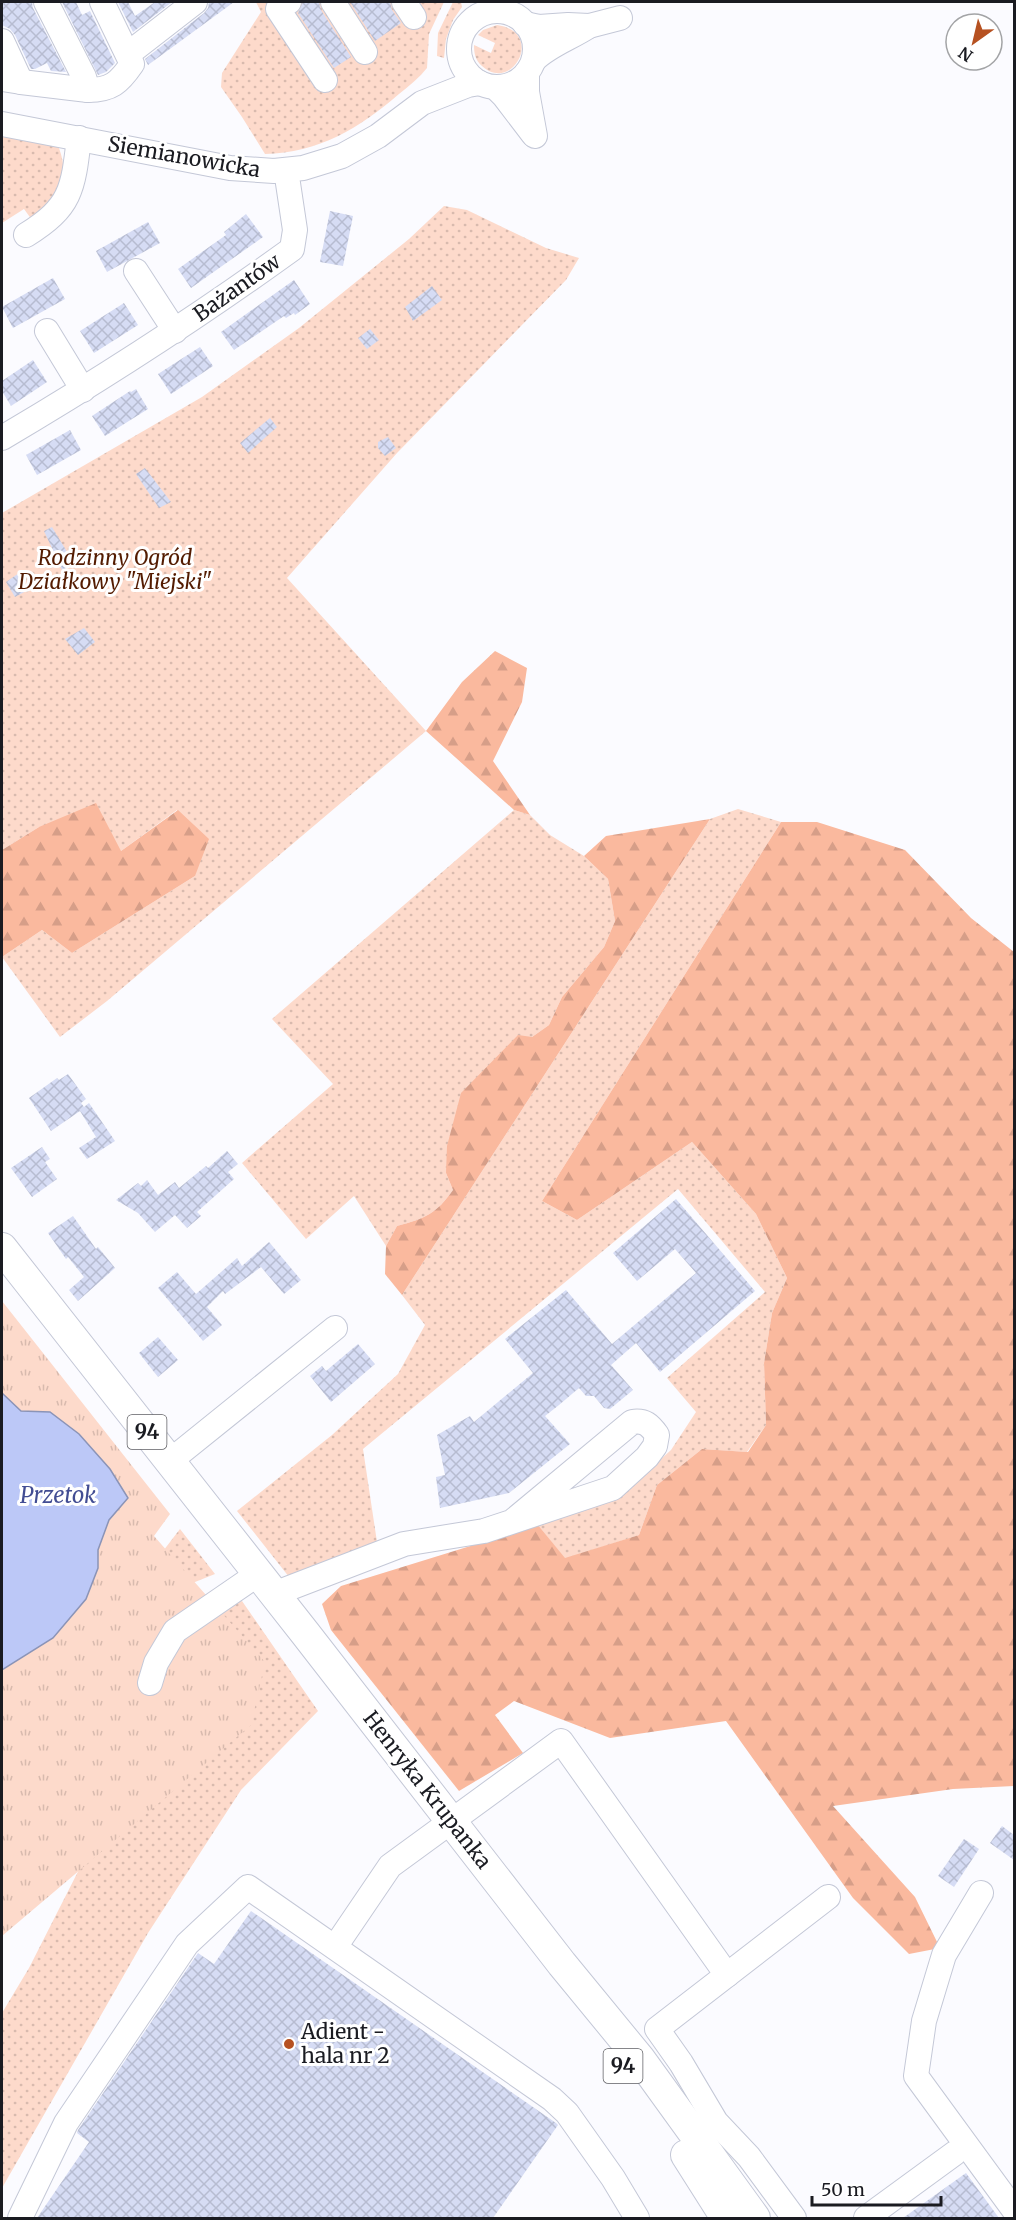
<svg xmlns="http://www.w3.org/2000/svg" width="1016" height="2220" viewBox="0 0 1016 2220" font-family="Merriweather,serif">
	<style>
		.grass { fill: url(#grass-dots) }
		.forest { fill: url(#forest-firs) }
		.park { fill: url(#park-tufts) }
		.water { fill: #bcc8f7; stroke: #8b94b7; stroke-width: 1.5 }
		.building { fill: url(#building-cross-hatch) }
		.lines { fill: none; stroke-linecap: round; stroke-linejoin: round }
		.minor-casing { stroke: #c4c8d7; stroke-width: 26 }
		.major-casing { stroke: #c4c8d7; stroke-width: 32 }
		.minor { stroke: #fff; stroke-width: 24 }
		.major { stroke: #fff; stroke-width: 30 }
		.poi-dot { fill: #b65121; stroke: #fff; stroke-width: 2 }
		.labels { text-anchor: middle; stroke-width: 6; stroke-linejoin: round; paint-order: stroke }
		.shield { fill: #fff; stroke: #5f5f64; stroke-width: 1.5 }
		.shield-label { font-size: 20px; font-weight: bold; fill: #1a1b21 }
		.street-label { font-size: 21px; fill: #1a1b21; stroke: #fff }
		.park-label { font-size: 21px; font-style: italic; fill: #531b00; stroke: #fff }
		.poi-label { font-size: 21px; fill: #1a1b21; stroke: #fff; text-anchor: start }
		.water-label { font-size: 22px; font-style: italic; fill: #424d93; stroke: #fff }
	</style>
	<defs>
		<pattern id="grass-dots" width="8" height="8" patternUnits="userSpaceOnUse" patternTransform="scale(1.5)"><rect width="8" height="8" fill="#fddacb"/><path d="M2 2h.1M6 6h.1" fill="none" stroke="#d8baae" stroke-width="1.8" stroke-linecap="round"/></pattern>
		<pattern id="forest-firs" width="22" height="20" patternUnits="userSpaceOnUse" patternTransform="scale(1.5)"><rect width="22" height="20" fill="#fab99e"/><path d="M5 1l3.5 6h-7zM16 11l3.5 6h-7z" fill="#d69e88"/></pattern>
		<pattern id="park-tufts" width="24" height="20" patternUnits="userSpaceOnUse" patternTransform="scale(1.5)"><rect width="24" height="20" fill="#fddacb"/><path d="M3 7l-1-3M5 7V3M7 7l1-3M15 17l-1-3M17 17v-4M19 17l1-3" fill="none" stroke="#d8baae"/></pattern>
		<pattern id="building-cross-hatch" width="8" height="8" patternUnits="userSpaceOnUse" patternTransform="scale(1.5)"><rect width="8" height="8" fill="#d6dcf4"/><path d="M0 0l8 8M0 8l8-8" fill="none" stroke="#b7bcd1"/></pattern>
	</defs>
	<rect width="100%" height="100%" fill="#fbfbff"/>
	<!-- grass -->
	<g class="grass">
		<path d="M256,2H444L429,34L427,68C419,78 409,86 399,94C360,128 318,153 265,154L242,117L221,87L222,73L261,12Z"/>
		<polygon points="453,2 461,2 462,7 453,20 446,39 444,58 437,56 438,33"/>
		<path d="M497,25C546,32 512,94 482,66C475,60 474,53 474,45L491,53L495,43L478,35L483,30Z"/>
		<path d="M2,133L49,143L59,148C72,184 55,196 32,220L24,209L2,223Z"/>
		<polygon points="444,206 467,210 546,248 579,258 566,280 397,453 287,578 426,731 107,1001 60,1037 2,957 42,930 72,953 195,876 177,810 121,851 39,827 2,850 2,513 202,397 299,328 409,239"/>
		<polygon points="738,809 781,822 542,1201 577,1220 692,1142 756,1214 787,1278 772,1313 764,1363 766,1425 747,1452 702,1449 657,1485 639,1535 565,1559 538,1525 620,1496 671,1450 696,1412 667,1378 765,1292 678,1189 363,1449 377,1542 293,1582 237,1511 332,1435 398,1374 425,1325 402,1295 710,819"/>
		<path d="M514,810L530,815L550,835L584,856L608,879L615,921L604,947L562,997L549,1025L532,1037L446,1173L453,1190C436,1214 426,1218 397,1226L386,1246L354,1196L306,1239L242,1163L333,1084L272,1019Z"/>
		<polygon points="180,1529 215,1574 180,1588 212,1610 242,1601 318,1711 241,1790 148,1933 2,2188 2,2013 29,1968 91,1846 160,1555"/>
	</g>
	<!-- forest -->
	<g class="forest">
		<polygon points="495,651 527,668 522,702 493,761 530,815 514,810 426,731 462,682"/>
		<polygon points="96,803 121,851 178,810 209,839 195,876 72,953 42,930 2,957 2,850 39,827"/>
		<path d="M710,819L402,1295L385,1274L386,1246L397,1226C426,1218 436,1214 453,1190L446,1173L447,1146L461,1093L518,1035L532,1037L549,1025L562,997L604,947L615,921L608,879L584,856L606,836Z"/>
		<polygon points="781,822 817,822 905,850 971,918 1014,952 1014,1786 953,1789 833,1806 915,1897 940,1948 909,1954 853,1898 726,1721 610,1738 514,1701 495,1715 523,1753 459,1791 331,1630 322,1604 341,1586 538,1525 565,1558 639,1535 657,1485 702,1449 748,1452 766,1425 764,1363 772,1313 787,1278 756,1214 692,1142 577,1220 542,1201"/>
	</g>
	<!-- park -->
	<polygon class="park" points="2,1301 170,1514 154,1536 265,1662 251,1725 2,1936"/>
	<!-- water -->
	<polygon class="water" points="2,1393 21,1411 50,1412 79,1434 110,1469 128,1498 109,1520 98,1550 98,1568 86,1599 53,1638 2,1670"/>
	<!-- building -->
	<g class="building">
		<polygon points="2,2 32,2 33,8 66,72 51,71 47,63 35,69 31,69 15,35 10,29 2,25"/>
		<polygon points="62,2 76,2 82,15 90,11 115,63 106,72 98,75"/>
		<polygon points="118,2 128,2 135,16 155,2 172,2 133,32"/>
		<polygon points="209,2 234,2 148,65 145,59 204,13 208,8"/>
		<polygon points="303,2 319,2 321,10 351,57 334,68 298,13"/>
		<polygon points="350,2 390,2 392,10 401,23 375,41"/>
		<polygon points="330,211 353,216 343,266 320,262"/>
		<polygon points="246,214 263,237 191,288 178,269 226,235 224,232"/>
		<polygon points="148,222 160,243 107,272 96,251"/>
		<polygon points="53,278 65,299 13,328 2,307"/>
		<polygon points="294,280 310,304 295,315 294,313 286,318 284,316 234,350 221,332"/>
		<polygon points="432,286 442,300 413,321 405,307"/>
		<polygon points="124,303 138,325 94,353 80,331"/>
		<polygon points="370,329 379,340 367,349 358,338"/>
		<polygon points="200,347 213,366 171,394 158,374"/>
		<polygon points="33,360 47,382 11,406 2,391 2,381"/>
		<polygon points="136,389 148,409 105,436 92,416 130,391 131,392"/>
		<polygon points="270,418 277,427 248,453 240,443"/>
		<polygon points="70,430 81,450 37,475 26,455"/>
		<polygon points="388,437 396,448 385,456 378,448 378,442"/>
		<polygon points="145,468 171,502 159,508 136,474"/>
		<polygon points="52,527 75,565 62,570 44,531"/>
		<polygon points="19,573 28,590 15,597 6,582"/>
		<polygon points="84,628 95,642 78,655 65,639"/>
		<polygon points="68,1074 86,1099 81,1103 84,1107 89,1103 115,1141 87,1159 79,1148 96,1137 80,1111 51,1131 29,1098 57,1078 59,1080"/>
		<polygon points="42,1147 50,1159 45,1162 57,1179 32,1197 11,1168"/>
		<polygon points="227,1151 238,1164 228,1172 234,1179 197,1212 201,1216 187,1228 175,1215 155,1232 138,1213 116,1200 138,1183 141,1186 147,1180 158,1195 175,1182 179,1188 206,1166 208,1168"/>
		<polygon points="676,1199 755,1291 660,1372 636,1343 611,1365 633,1390 610,1409 604,1408 594,1396 586,1396 579,1388 559,1405 545,1416 570,1444 509,1493 440,1508 436,1477 445,1475 437,1435 470,1416 474,1422 533,1373 505,1339 566,1290 612,1344 696,1273 675,1249 637,1281 613,1253"/>
		<polygon points="73,1216 96,1249 98,1247 115,1268 78,1301 69,1290 84,1277 68,1257 66,1259 48,1233"/>
		<polygon points="269,1242 301,1280 284,1294 261,1267 225,1294 223,1291 207,1307 222,1325 203,1341 158,1288 177,1272 196,1294 237,1258 242,1266"/>
		<polygon points="158,1337 178,1360 158,1377 139,1353"/>
		<polygon points="358,1344 375,1364 331,1402 310,1376 322,1366 326,1371"/>
		<polygon points="1002,1826 1014,1835 1014,1860 990,1843"/>
		<polygon points="964,1839 979,1849 954,1887 938,1876"/>
		<polygon points="251,1911 556,2123 558,2125 493,2218 37,2218 89,2142 77,2133 78,2130 198,1953 214,1964"/>
		<polygon points="966,2173 999,2218 903,2218"/>
	</g>
	<g class="lines">
		<!-- minor casing -->
		<g class="minor-casing">
			<g id="minor">
				<polyline points="289,2 278,9 325,80"/>
				<polyline points="333,2 365,52"/>
				<polyline points="404,2 414,17"/>
				<circle cx="497" cy="49" r="38"/>
				<polyline points="525,24 539,27 568,25 589,26 620,18"/>
				<polyline points="2,41 21,82 2,79"/>
				<polyline points="128,54 195,2"/>
				<path d="M534,60C549,45 571,38 589,26"/>
				<polyline points="527,73 527,92 535,136"/>
				<polyline points="21,82 88,90 84,77 46,2"/>
				<polyline points="495,87 504,96 533,134"/>
				<path d="M88,90C111,90 119,83 132,64L102,2"/>
				<polyline points="2,124 230,168 274,171 303,168 342,156 378,136 422,103 468,85 480,83"/>
				<path d="M26,235C71,207 73,190 79,138"/>
				<polyline points="136,271 175,331"/>
				<polyline points="47,331 83,390"/>
				<path d="M2,438C102,379 198,317 292,249L295,230L286,170"/>
				<polyline points="170,1461 335,1328"/>
				<path d="M274,1594L404,1544L484,1531L613,1488L647,1457L655,1446L657,1435C650,1425 645,1420 632,1422L514,1520"/>
				<polyline points="150,1683 156,1663 175,1631 258,1574"/>
				<polyline points="981,1893 944,1955 924,2021 916,2076 1014,2210"/>
				<polyline points="335,1947 390,1866 561,1741 727,1975"/>
				<polyline points="20,2218 66,2123 187,1944 248,1887 552,2099 567,2113 613,2178 637,2218"/>
				<polyline points="794,2218 749,2157 716,2122 681,2063 657,2029 828,1897"/>
				<polyline points="866,2218 955,2153"/>
			</g>
		</g>
		<!-- major casing -->
		<g class="major-casing">
			<g id="major">
				<polyline points="2,1248 305,1633 562,1964 640,2059 755,2218"/>
				<polyline points="686,2155 726,2218"/>
			</g>
		</g>
		<!-- minor -->
		<use href="#minor" class="minor"/>
		<!-- major -->
		<use href="#major" class="major"/>
	</g>
	<!-- markers -->
	<circle class="poi-dot" cx="289" cy="2044" r="6"/>
	<g class="labels">
		<!-- shield labels -->
		<g class="shield">
			<rect x="127.5" y="1415" width="39" height="34" rx="4.5"/>
			<rect x="603.5" y="2049" width="39" height="34" rx="4.5"/>
		</g>
		<g class="shield-label">
			<text x="147" y="1439">94</text>
			<text x="623" y="2073">94</text>
		</g>
		<!-- street labels -->
		<g class="street-label">
			<text transform="translate(184 157) rotate(10)" y="7">Siemianowicka</text>
			<text transform="translate(237 288) rotate(-35)" y="7">Bażantów</text>
			<text transform="translate(427 1790) rotate(52)" y="7">Henryka Krupanka</text>
		</g>
		<!-- park labels -->
		<g class="park-label">
			<text x="115" y="565">Rodzinny Ogród<tspan x="115" dy="24">Działkowy "Miejski"</tspan></text>
		</g>
		<!-- poi labels -->
		<g class="poi-label">
			<text x="301" y="2039">Adient -<tspan x="301" dy="24">hala nr 2</tspan></text>
		</g>
		<!-- water labels -->
		<g class="water-label">
			<text x="58" y="1503">Przetok</text>
		</g>
	</g>
	<!-- border -->
	<rect width="1016" height="2220" fill="none" stroke="#1a1b21" stroke-width="6"/>
	<!-- north arrow -->
	<g transform="translate(974 42) rotate(214)"><circle r="28" fill="#ffffff" stroke="#a3a4a6" stroke-width="1.5"/>
	<path d="M0-4.5L10 22L0 15L-10 22Z" fill="#b65121"/>
	<text y="-9" font-size="16" font-weight="bold" text-anchor="middle" fill="#1a1b21">N</text>
	</g>
	<!-- scale -->
	<path d="M812 2196v9h129v-9" fill="none" stroke="#1a1b21" stroke-width="3"/>
	<text x="821" y="2196" font-size="18" fill="#1a1b21" stroke="#ffffff" stroke-width="4.5" paint-order="stroke">50 m</text>
</svg>
